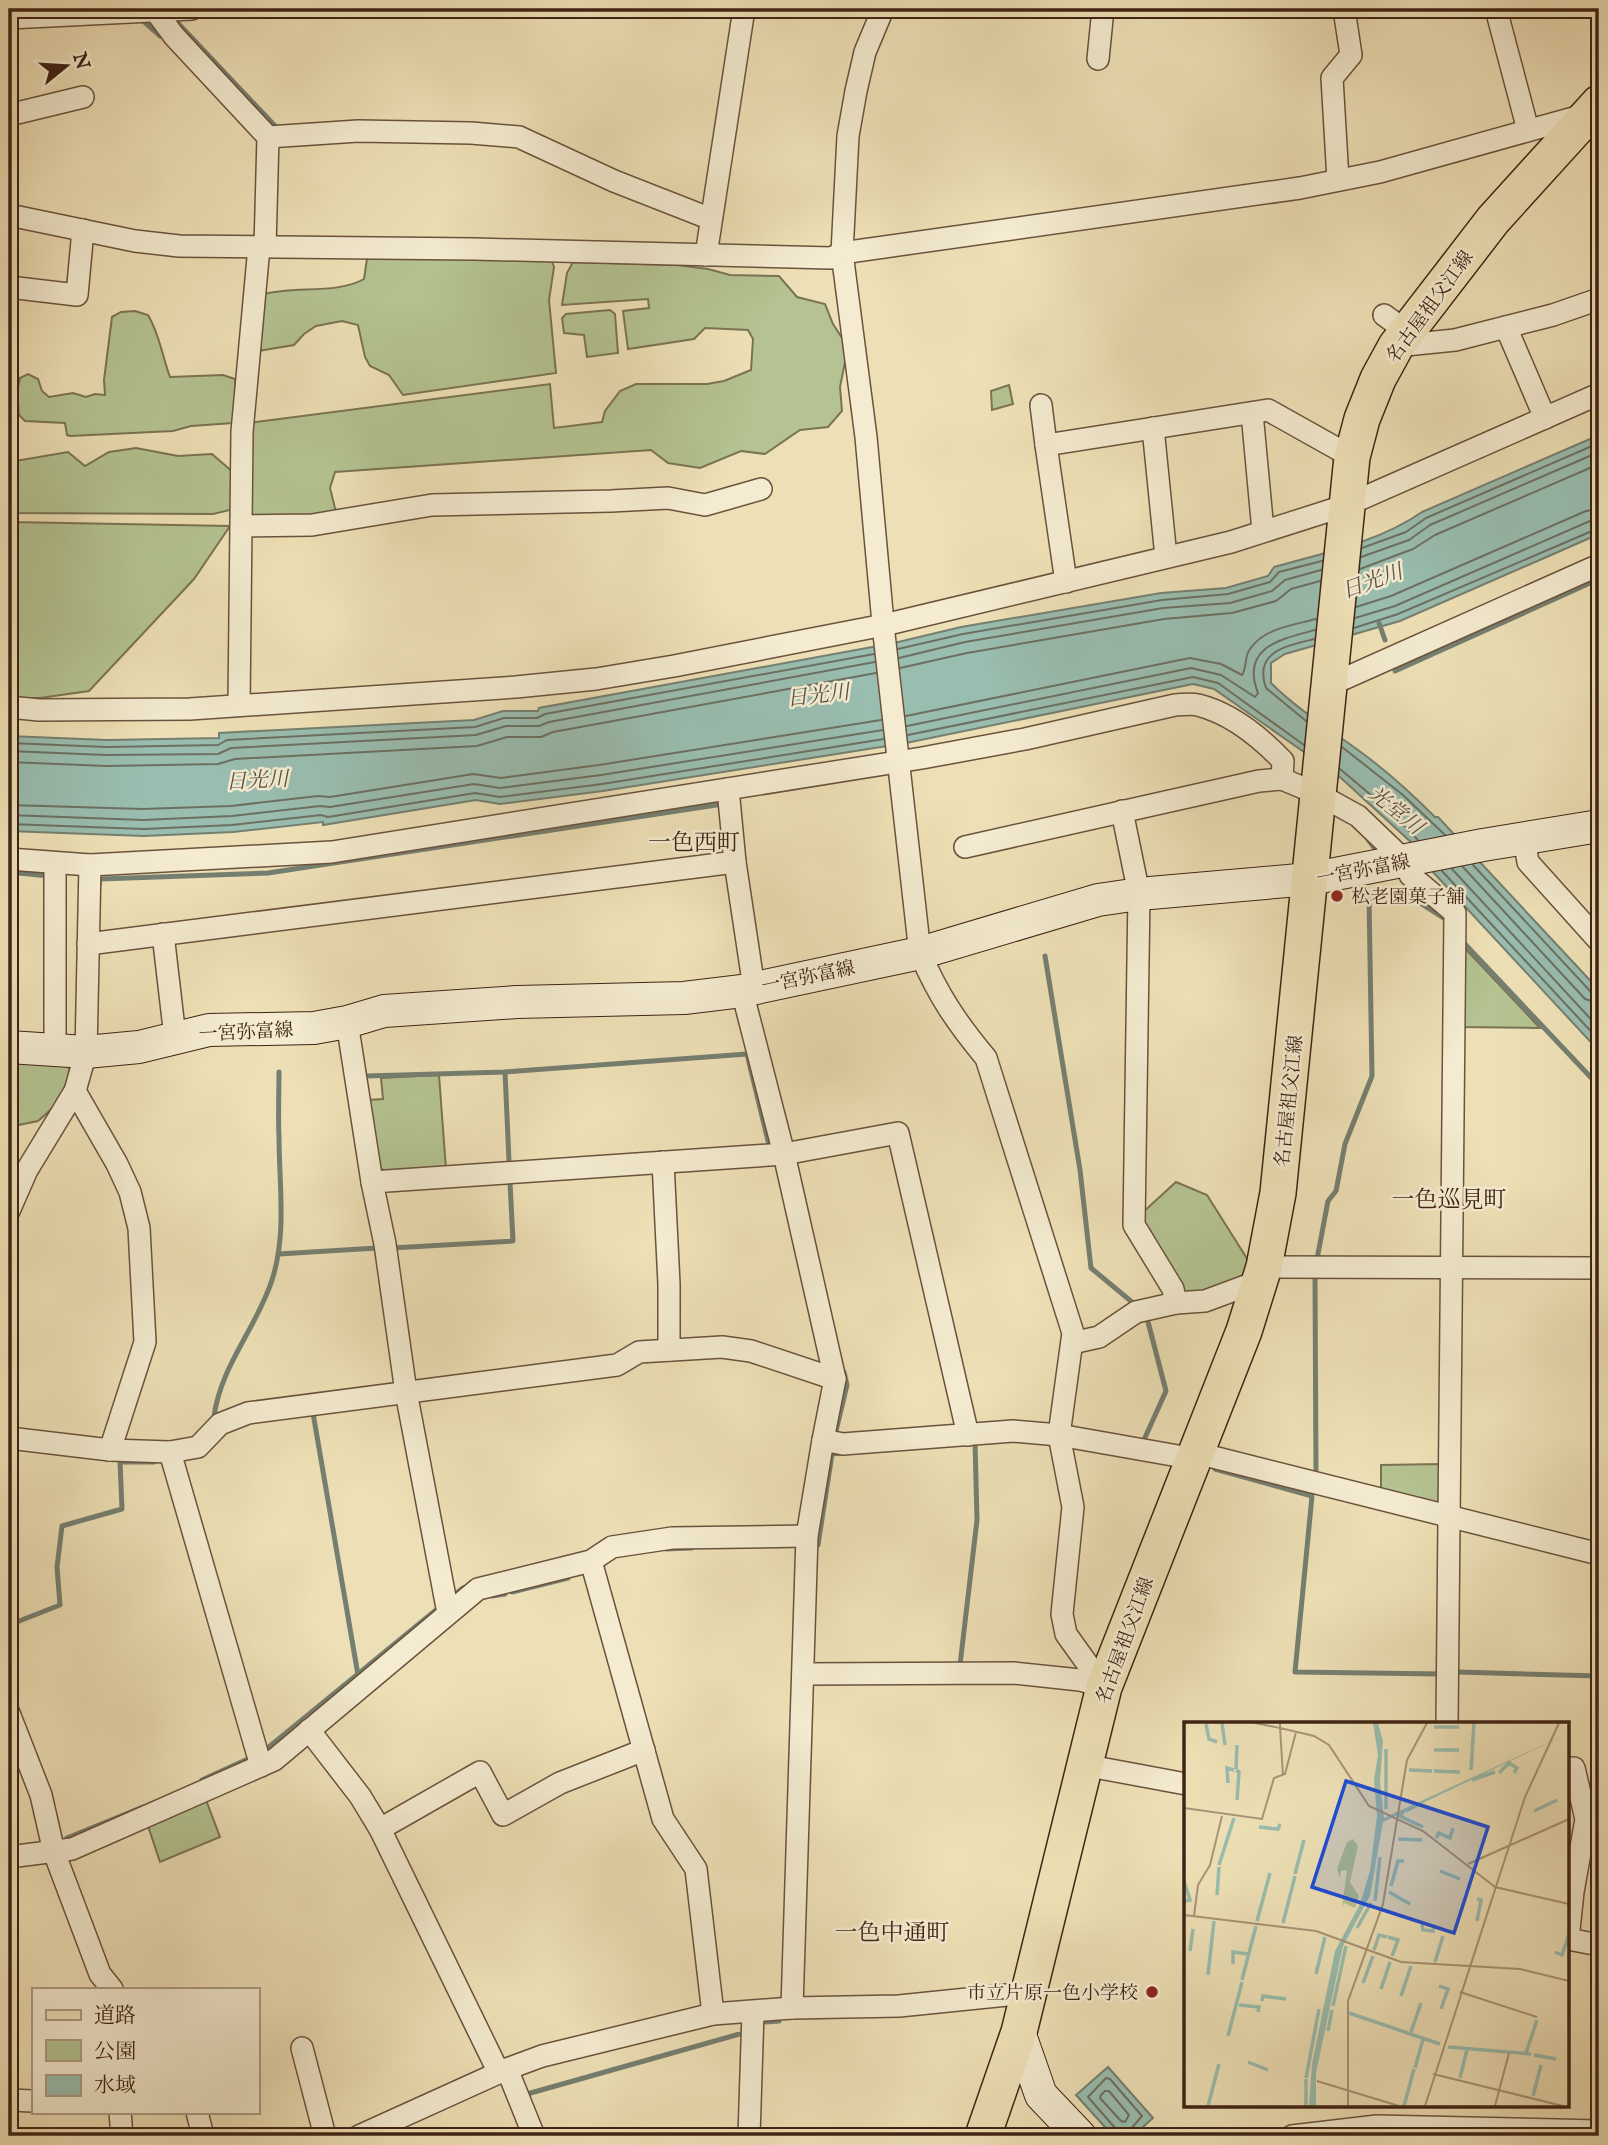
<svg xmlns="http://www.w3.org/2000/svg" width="1608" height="2145" viewBox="0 0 1608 2145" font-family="'IM FELL English','Noto Serif JP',serif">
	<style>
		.green { fill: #b4c391; stroke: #7a7353; stroke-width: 2 }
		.water { fill: #99bdaf; stroke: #757f71; stroke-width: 2 }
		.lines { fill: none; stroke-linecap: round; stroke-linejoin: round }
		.shore { stroke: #6c7062; stroke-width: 2 }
		.stream { stroke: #757f71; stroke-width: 5 }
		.street-casing { stroke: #6b523d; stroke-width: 24 }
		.secondary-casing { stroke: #3f2315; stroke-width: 34 }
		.primary-casing { stroke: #3f2315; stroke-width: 38 }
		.street { stroke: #f4ebd0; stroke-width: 21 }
		.secondary { stroke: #f4ebd0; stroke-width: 32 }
		.primary { stroke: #eee0b6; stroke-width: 35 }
		.poi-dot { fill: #8f2418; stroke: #f4ebd0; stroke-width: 2.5 }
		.labels { text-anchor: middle; stroke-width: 5; stroke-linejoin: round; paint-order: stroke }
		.street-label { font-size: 19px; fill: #3f2315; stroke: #f4ebd0 }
		.poi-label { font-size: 19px; fill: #3f2315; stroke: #f4ebd0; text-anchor: start }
		.water-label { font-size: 21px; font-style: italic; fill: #5a5143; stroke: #f4ebd0 }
		.quarter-label { font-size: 23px; fill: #3f2315; stroke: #f4ebd0 }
		.inset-river { fill: none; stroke: #99bdaf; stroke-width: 3.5 }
		.inset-road { fill: none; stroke: #a89476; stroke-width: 2 }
		.view { fill: #1d4ed8; fill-opacity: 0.15; stroke: #1d4ed8; stroke-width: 3.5 }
		.inset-edge { fill: none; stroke: #3f2315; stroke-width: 3.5 }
	</style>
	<rect width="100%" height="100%" fill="#eee0b6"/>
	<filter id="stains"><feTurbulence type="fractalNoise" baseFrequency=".00286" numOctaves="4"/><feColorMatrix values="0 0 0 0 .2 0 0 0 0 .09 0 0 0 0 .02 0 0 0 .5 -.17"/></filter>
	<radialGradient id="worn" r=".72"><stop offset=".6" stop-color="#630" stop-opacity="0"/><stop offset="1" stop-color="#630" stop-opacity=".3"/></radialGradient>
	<!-- green -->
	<g class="green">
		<path d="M367,259H551L554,267L549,300L556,373L403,395L389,375L370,366L365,357L358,325L342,321L316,326L304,334L294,345L258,351L260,295C293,285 336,295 364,279Z"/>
		<polygon points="573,262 677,265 708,269 730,275 779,276 797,297 825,304 833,324 848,347 840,387 842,411 828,427 800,430 765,454 741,451 700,468 668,463 651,450 335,472 330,488 337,516 246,522 248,423 550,384 554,428 602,422 605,411 620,391 636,384 707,384 724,381 751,370 753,339 748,330 705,328 694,339 628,349 623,311 649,308 648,299 562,305 567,273"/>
		<polygon points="610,310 615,314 618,353 587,357 584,335 564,333 562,318 566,314"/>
		<path d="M135,311L148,315C160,335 162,356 170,377L223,375L235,379L237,402L233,423L191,426L173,431L70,436L67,435L65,423L25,421L19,415L17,392L20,378L28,374L38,379L42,391L49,397L73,393L86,397L95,394L105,395L104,380L112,317L121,312Z"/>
		<polygon points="1009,385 1013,404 992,410 991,391"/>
		<polygon points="136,448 178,456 212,454 234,473 235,492 230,510 213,514 9,513 9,462 68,452 85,466 109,452"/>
		<polygon points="9,522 230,526 194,579 89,691 40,698 9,698"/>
		<polygon points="1459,942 1540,1028 1459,1027"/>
		<polygon points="9,1057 70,1062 67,1091 55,1106 38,1121 9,1127"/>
		<polygon points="439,1075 446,1169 388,1173 377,1166 368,1100 383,1099 381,1078"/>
		<polygon points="1176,1182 1207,1195 1251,1265 1249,1273 1204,1292 1185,1293 1140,1221 1141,1214"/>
		<polygon points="1441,1464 1440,1501 1435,1504 1381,1491 1381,1465"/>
		<polygon points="206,1800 220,1837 160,1862 148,1826"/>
	</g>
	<!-- water -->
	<g class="water">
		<path d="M1599,435V534L1400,621L1285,654L1271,663V683C1298,710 1331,730 1362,753C1388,772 1412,794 1435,817H1438L1599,990V1051L1433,872L1414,845L1341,778L1214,689L1193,684L906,743L603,791L500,804L476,800L323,825V822L233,832L144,836L9,831V736L107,740L219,738V733L474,720L503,711H538L539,708L894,643L961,627L1161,593L1226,588L1268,576L1274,567C1324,553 1379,542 1422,512Z"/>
		<polygon points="1108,2067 1153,2118 1133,2136 1113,2136 1076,2095"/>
	</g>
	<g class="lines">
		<!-- shore -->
		<g class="shore">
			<polyline points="1362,548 1406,532 1426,518 1599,443"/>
			<polyline points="1361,557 1409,540 1430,525 1599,452"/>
			<polyline points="1360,569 1413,549 1435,535 1599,464"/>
			<polyline points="1356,607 1391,596 1586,511 1599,509"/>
			<polyline points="1355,618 1395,606 1590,521 1599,519"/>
			<polyline points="1354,628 1398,614 1599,528"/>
			<polyline points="898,649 963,634 1162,600 1228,594 1270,582 1279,572 1322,561"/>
			<polyline points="899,658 965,642 1163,608 1230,603 1272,591 1285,580 1321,570"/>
			<polyline points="900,668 967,653 1164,619 1232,613 1276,601 1291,589 1320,581"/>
			<path d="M906,716L1190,658L1221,664L1242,675C1247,668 1244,657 1250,649C1264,628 1294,625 1316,619"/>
			<path d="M1306,721L1266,688C1253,651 1287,646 1314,639"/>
			<path d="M907,726L1191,668L1221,675L1255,697L1258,693C1240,647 1281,639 1315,630"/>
			<polyline points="908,735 1193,677 1218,683 1304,745"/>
			<polyline points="9,743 107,747 218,745 227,740 475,727 504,718 537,718 545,714 874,654"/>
			<polyline points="1342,747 1403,795 1445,835"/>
			<polyline points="9,751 106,755 218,754 231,748 476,735 506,726 539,726 549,722 875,662"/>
			<polyline points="9,762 106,766 218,764 235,759 477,746 507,737 541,737 553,732 876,673"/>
			<polyline points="1340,769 1391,812 1418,840"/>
			<polyline points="9,805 143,809 231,806 318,796 330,797 473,774 501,778 599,765 881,720"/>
			<polyline points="9,815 143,820 232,816 320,806 330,807 474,784 500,788 601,775 883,730"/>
			<polyline points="9,824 144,829 232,825 321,815 328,817 475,793 500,797 602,784 884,739"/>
			<polyline points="1473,865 1591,992 1599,995"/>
			<polyline points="1463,867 1585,999 1599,1003"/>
			<polyline points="1452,869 1599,1028"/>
			<polyline points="1442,871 1599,1040"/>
			<polygon points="1105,2091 1109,2091 1129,2115 1125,2122 1121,2121 1100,2098 1101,2095"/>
			<polyline points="1118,2136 1116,2129 1088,2097 1106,2078 1110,2079 1142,2116 1130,2130 1129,2136"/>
		</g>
		<!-- stream -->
		<g class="stream">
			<polyline points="142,20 160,36"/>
			<polyline points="175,20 276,127"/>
			<polyline points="1379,623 1385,640"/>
			<polyline points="1395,671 1599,579"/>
			<polyline points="1367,838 1378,853"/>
			<polyline points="9,872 49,876"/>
			<polyline points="99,885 100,879 268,873 723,804"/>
			<polyline points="1464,943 1599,1086"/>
			<polyline points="1045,956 1080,1170 1091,1268 1132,1302"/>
			<polyline points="505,1072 509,1161"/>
			<polyline points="366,1076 505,1072 747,1054 769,1145"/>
			<polyline points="392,1248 513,1241 510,1183"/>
			<polyline points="279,1254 377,1248"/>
			<polyline points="1317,1259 1328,1201 1336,1191 1345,1144 1372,1076 1369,897 1403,892 1445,919"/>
			<polyline points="1315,1277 1316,1474"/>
			<polyline points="313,1413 358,1675"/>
			<path d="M214,1417C220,1367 257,1327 272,1280C287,1234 279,1184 279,1136C278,1115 279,1093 279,1072"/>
			<polyline points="836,1431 847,1385 844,1372"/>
			<polyline points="1143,1442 1166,1391 1147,1318"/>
			<polyline points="1215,1469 1312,1496 1295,1672 1441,1674"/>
			<polyline points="818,1545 832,1454 842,1453"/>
			<polyline points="1596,1546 1599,1419"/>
			<polyline points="666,1549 691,1548"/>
			<polyline points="512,1592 568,1578"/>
			<polyline points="453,1596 463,1588"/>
			<polyline points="492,1596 505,1594"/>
			<polyline points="9,1625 60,1605 57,1567 62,1526 122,1509 120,1462 154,1462"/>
			<polyline points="960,1665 977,1520 975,1442 970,1443"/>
			<polyline points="1457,1672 1599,1676"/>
			<polyline points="1593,1676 1595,1564"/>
			<polyline points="264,1751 436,1610"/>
			<polyline points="202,1780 250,1758"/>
			<polyline points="67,1838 143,1807"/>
			<polyline points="766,2022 779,2021"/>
			<polyline points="527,2094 743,2033 743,2029"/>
		</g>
		<!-- street casing -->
		<g class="street-casing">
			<g id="street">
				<polyline points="154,9 174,36 268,137 265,247"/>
				<path d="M883,9L865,52L856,91L848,136L842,253L866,437L884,634L920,953C938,995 956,1022 986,1058L1073,1333L1059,1435L1073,1507L1062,1614L1066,1634L1104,1687"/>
				<polyline points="1496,9 1528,130"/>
				<polyline points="9,18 192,9"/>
				<polyline points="1098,59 1103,9"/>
				<polyline points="9,115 83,97"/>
				<polyline points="268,137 358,131 471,133 519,137 614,181 711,219"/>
				<polyline points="1338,180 1332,78 1351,55 1344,9"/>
				<polyline points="9,215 135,241 179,246 475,249 831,258 842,253 1300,188 1380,172 1584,115"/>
				<polyline points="706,255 744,9"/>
				<polyline points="9,287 77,295 83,230"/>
				<polyline points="1384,315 1406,331"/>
				<polyline points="1506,327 1545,418"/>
				<polyline points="1396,346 1455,340 1553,315 1599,299"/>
				<polyline points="1041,405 1046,445"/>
				<polyline points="1252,413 1263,531"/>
				<polyline points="1153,428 1166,557"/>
				<polyline points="242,526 312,525 432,505 611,501 668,498 705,505 761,489"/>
				<polyline points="1066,582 1046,445 1268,410 1352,457"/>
				<polyline points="1330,685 1599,565"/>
				<polyline points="239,705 242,432 259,247"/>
				<polyline points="9,707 39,710 190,709 516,687 596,679 674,666 884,625 1231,542 1347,505 1599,394"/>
				<polyline points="728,789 735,862 754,988"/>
				<polyline points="1122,811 1139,894 1134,1225 1173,1289 1176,1303"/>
				<polyline points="1524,838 1528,862 1599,941"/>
				<polyline points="965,847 1259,781 1282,779"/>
				<path d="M9,859L90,865L332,852L922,758L1025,739L1175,705C1182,705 1191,703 1198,705C1230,713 1261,738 1283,761L1282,779L1318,794L1358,816L1405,861L1410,875L1455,913L1447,1723"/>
				<polyline points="163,934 175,1037"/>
				<polyline points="88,944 735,862"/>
				<polyline points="742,991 784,1154 835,1379 823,1440 807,1536 792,2008"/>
				<polyline points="347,1022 372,1182 385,1244 406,1392 448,1613"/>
				<polyline points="55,1050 55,863"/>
				<polyline points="75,1091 117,1164 130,1192 139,1228 145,1342 110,1450"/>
				<polyline points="663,1162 669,1284 669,1350"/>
				<polyline points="372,1182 784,1154 898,1133 968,1435"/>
				<polyline points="9,1211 27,1170 75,1091 86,1052 90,865"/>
				<polyline points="1264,1267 1599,1268"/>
				<polyline points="1072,1343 1099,1337 1136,1312 1176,1303 1205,1301 1259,1281"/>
				<polyline points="9,1438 110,1450 170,1452 198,1447 220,1424 248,1413 617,1365 639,1352 722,1347 751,1351 835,1379"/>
				<polyline points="823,1440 843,1444 1013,1431 1059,1435 1195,1459"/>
				<polyline points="170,1452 261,1766"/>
				<polyline points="1197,1453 1599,1554"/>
				<polyline points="591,1561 663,1819 696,1869 713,2014"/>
				<polyline points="803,1674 1014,1673 1080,1680 1104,1687"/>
				<polyline points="9,1713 41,1795 54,1852 100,1974 112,1989"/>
				<polyline points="309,1730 360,1796 380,1829 499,2073"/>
				<polyline points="1084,1765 1186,1784"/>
				<polyline points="1568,1768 1574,1768 1586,1819 1573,1892 1568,1939"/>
				<polyline points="380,1829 480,1772 503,1815 560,1783 644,1750"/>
				<polyline points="9,1857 72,1849 274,1760 478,1589 591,1561 612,1547 672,1538 807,1536"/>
				<polyline points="1568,1939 1599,1945"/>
				<polyline points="302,2048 325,2136"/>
				<polyline points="507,2069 534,2136"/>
				<polyline points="9,2100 33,2101"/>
				<polyline points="120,2112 122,2136"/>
				<polyline points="197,2112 203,2136"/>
				<polyline points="359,2136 507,2069 542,2056 713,2014 792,2008 899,2006 1027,1993"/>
				<polyline points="749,2136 753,2012"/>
				<polyline points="1292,2136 1377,2126 1599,2131"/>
			</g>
		</g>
		<!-- secondary casing -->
		<g class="secondary-casing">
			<g id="secondary">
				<polyline points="9,1047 86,1052 139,1047 209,1030 314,1028 347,1022 384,1011 517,1002 684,998 742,991 920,953 1098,900 1139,894 1310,879 1483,845 1599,826"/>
				<polyline points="1019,2032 1041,2095 1080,2136"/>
			</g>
		</g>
		<!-- primary casing -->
		<g class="primary-casing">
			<polyline id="primary" points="983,2136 1019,2032 1104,1687 1244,1331 1264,1267 1278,1193 1352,457 1362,419 1378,379 1396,346 1493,220 1599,103"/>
		</g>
		<!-- street -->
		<use href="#street" class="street"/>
		<!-- secondary -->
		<use href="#secondary" class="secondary"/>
		<!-- primary -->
		<use href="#primary" class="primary"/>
	</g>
	<!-- markers -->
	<g class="poi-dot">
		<circle cx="1337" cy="896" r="7"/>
		<circle cx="1152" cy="1992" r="7"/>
	</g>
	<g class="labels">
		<!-- street labels -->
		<g class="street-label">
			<text transform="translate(1429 306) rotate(-54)" y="7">名古屋祖父江線</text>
			<text transform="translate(1363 869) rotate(-11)" y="7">一宮弥富線</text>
			<text transform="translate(808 976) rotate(-12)" y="7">一宮弥富線</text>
			<text transform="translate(246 1031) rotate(-3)" y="7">一宮弥富線</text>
			<text transform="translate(1288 1101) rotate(-84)" y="7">名古屋祖父江線</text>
			<text transform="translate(1124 1640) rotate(-70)" y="7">名古屋祖父江線</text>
		</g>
		<!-- poi labels -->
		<g class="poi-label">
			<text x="1351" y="903">松老園菓子舗</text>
			<text x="1138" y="1999" text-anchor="end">市立片原一色小学校</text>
		</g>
		<!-- water labels -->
		<g class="water-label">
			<text transform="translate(1372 581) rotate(-20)" y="7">日光川</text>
			<text transform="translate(818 695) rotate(-7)" y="7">日光川</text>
			<text transform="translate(257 780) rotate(-3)" y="7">日光川</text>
			<text transform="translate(1396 810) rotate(39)" y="7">光堂川</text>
		</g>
		<!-- quarter labels -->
		<g class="quarter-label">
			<text x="694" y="850">一色西町</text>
			<text x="1449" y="1207">一色巡見町</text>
			<text x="892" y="1940">一色中通町</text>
		</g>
	</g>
	<!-- overview -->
	<g transform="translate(1184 1722)">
		<rect width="385" height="385" fill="#eee0b6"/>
		<path d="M169,117L174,124L166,160L175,174L171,186L160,181L158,186L163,148L157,149L156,156L153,147L163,120Z" fill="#b4c391"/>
		<path d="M189,1H194L199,19L196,60L200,96L385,11L199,100L186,174L159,224L132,351V384H125L128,342L151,229L176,182L186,149L193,94L190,58L194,33Z" fill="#99bdaf"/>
		<path class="inset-river" d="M38,1L41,23M22,2L25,17L33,20M250,5H275M202,27V87M250,28H275M52,47L53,23M52,48L55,50L53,78M225,48L248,49M287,48L290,1M250,49L276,50M315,51L325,41L333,46L330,51M288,58L311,50M44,61L43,46L50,48M220,89L216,94L239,105M222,89L235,82L246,86M350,89L373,78M75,105L94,107L96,102M252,116L255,111L266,116L269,106M214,117L238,118M35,143L50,96M256,149L276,157M111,152L120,118M207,164L214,139H220M205,170L226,182M33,173L35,145M293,177L297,178L293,199M0,179L6,178L0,159M191,179L196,135M73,199L86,151M99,201L111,154M238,202L239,208L249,209L250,203M173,206L187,181M204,215L214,218L208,234M190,228L195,213L203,215M6,229L9,207M371,230L378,233L385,212M251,240L259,214M49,242V230L64,232M132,252L141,215M24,253L30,199M58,258L72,204M179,261L189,234M255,264L264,267L257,287M197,267L206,240M217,274L227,244M78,279L79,274L102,277M55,283L75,285L74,290M149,284L162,224M165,291L256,322M144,309L148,288M227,310L237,281M44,314L58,260M264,325L347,332M342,331L353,298M350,333L372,337M64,340L84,348M231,346L239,317M122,356L135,287M276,356L283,328M122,357V384M349,374L357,343M24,384L35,342M220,384L230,347"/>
		<path class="inset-road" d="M71,1L96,6L99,53M96,1V6L130,14L145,23L185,84L239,109L311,165M0,86L78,97L90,56L101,52L112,10M284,142L385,97M311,165L385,182M0,193L132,209L217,240L336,247L385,259M10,194L14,163L26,143L38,94M276,270L353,295M249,352L379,384M133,359L215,384M164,384V279L199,182L223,38L243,1M241,384L341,75L375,1M311,384L325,331"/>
		<path class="view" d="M162,59L304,105L270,211L128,165Z"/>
		<rect width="385" height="385" class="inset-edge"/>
	</g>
	<!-- margin -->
	<rect width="1608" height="2145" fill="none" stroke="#eee0b6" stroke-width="35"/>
	<rect x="10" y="10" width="1587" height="2124" fill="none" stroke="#3f2315" stroke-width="3.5"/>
	<rect x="18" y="18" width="1573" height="2110" fill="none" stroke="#3f2315" stroke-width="2"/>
	<!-- legend -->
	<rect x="32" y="1988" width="228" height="126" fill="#f4ebd0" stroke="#ac9b85" stroke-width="2"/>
	<rect x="46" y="2010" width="35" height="10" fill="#eee0b6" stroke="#ac9b85" stroke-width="2"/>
	<text x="94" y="2022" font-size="21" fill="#3f2315">道路</text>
	<rect x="46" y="2040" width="35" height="21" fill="#b4c391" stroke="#ac9b85" stroke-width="2"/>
	<text x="94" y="2058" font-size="21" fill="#3f2315">公園</text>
	<rect x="46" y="2075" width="35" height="21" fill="#99bdaf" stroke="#ac9b85" stroke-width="2"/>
	<text x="94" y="2092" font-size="21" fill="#3f2315">水域</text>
	<!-- north arrow -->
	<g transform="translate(66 66) rotate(72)" stroke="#f4ebd0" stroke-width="5" paint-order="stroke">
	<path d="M0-5L12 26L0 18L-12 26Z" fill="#3f2315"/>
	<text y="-10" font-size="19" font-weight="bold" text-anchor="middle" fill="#3f2315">N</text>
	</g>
	<rect width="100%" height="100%" filter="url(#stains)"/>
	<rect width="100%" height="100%" fill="url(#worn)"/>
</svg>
